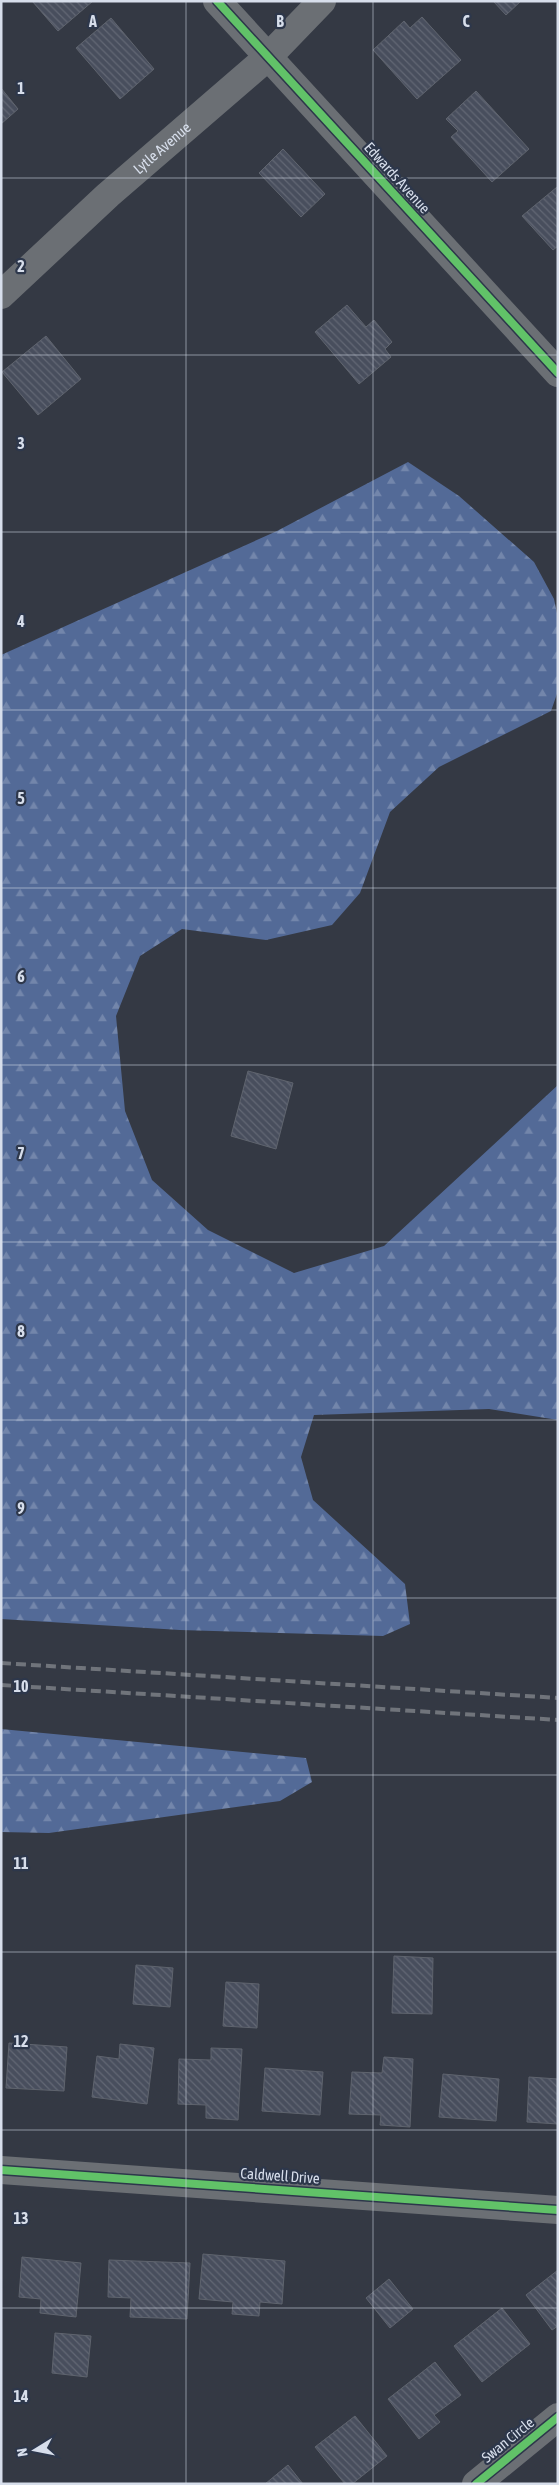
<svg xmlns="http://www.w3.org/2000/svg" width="559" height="2485" viewBox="0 0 559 2485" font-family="'Asap Condensed',sans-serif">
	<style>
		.forest { fill: url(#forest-firs) }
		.building { fill: url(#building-back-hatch); stroke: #5f646e }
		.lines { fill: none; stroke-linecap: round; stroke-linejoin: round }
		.street { stroke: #6b6f74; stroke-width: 28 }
		.rail { stroke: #70747b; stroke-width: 4; stroke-dasharray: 10 5; stroke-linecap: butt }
		.cycleway-casing { stroke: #2d374b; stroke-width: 11 }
		.cycleway { stroke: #61c268; stroke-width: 8 }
		.grid { fill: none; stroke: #d7deeb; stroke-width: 1; stroke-opacity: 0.55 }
		.labels { text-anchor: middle; stroke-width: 4.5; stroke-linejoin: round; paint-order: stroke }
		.street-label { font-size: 15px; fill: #d7deeb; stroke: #2d374b }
		.grid-label { font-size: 16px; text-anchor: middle; font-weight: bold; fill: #d7deeb; stroke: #2d374b; stroke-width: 4.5; stroke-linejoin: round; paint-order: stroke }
	</style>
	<defs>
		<pattern id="forest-firs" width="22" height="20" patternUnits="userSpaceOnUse" patternTransform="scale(1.25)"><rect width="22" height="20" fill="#536a97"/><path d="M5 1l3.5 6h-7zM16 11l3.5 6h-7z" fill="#7386ab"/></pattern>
		<pattern id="building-back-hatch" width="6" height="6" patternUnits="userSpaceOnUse" patternTransform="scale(1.25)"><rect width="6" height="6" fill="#484e5d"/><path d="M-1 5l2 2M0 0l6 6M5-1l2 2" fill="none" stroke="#626774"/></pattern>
	</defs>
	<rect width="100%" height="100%" fill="#343944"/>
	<!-- forest -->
	<g class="forest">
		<polygon points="408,462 459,496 534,562 554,599 558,618 558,691 551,711 439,767 390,812 360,893 332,925 266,940 182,929 140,956 116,1016 125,1111 152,1180 208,1230 294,1273 384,1246 558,1085 558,1420 489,1409 314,1415 301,1457 313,1500 405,1584 410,1624 383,1636 180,1630 1,1619 1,655 277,531"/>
		<polygon points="1,1729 306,1758 312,1782 280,1801 49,1833 1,1832"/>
	</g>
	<!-- building -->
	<g class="building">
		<polygon points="32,1 93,1 58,31"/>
		<polygon points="493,1 521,1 506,15"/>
		<polygon points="422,17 461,60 417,99 373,50 404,21 410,28"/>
		<polygon points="111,18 154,69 120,99 76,48"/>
		<polygon points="1,88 18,109 1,124"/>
		<polygon points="476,91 529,149 492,182 451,137 458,131 446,119"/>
		<polygon points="283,149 325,194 301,217 259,173"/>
		<polygon points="557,187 558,246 553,250 522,216"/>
		<polygon points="347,305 366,327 374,320 392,342 385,349 391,357 359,384 315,332"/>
		<polygon points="46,336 81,379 38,415 2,372"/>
		<polygon points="248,1071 293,1083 276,1149 231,1136"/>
		<polygon points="394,1956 433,1958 432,2014 392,2013"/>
		<polygon points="136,1965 173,1968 170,2007 133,2004"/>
		<polygon points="226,1982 259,1984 257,2028 223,2026"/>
		<polygon points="9,2043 67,2047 64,2091 6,2088"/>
		<polygon points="120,2044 154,2048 147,2104 92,2097 97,2056 119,2059"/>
		<polygon points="211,2048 242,2049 238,2120 206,2118 206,2105 178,2104 179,2059 211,2060"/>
		<polygon points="384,2057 413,2059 410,2127 380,2125 381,2115 349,2114 352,2072 382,2073"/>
		<polygon points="265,2068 323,2072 320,2115 262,2111"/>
		<polygon points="443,2074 499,2079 496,2121 439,2117"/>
		<polygon points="529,2077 558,2079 558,2124 527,2122"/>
		<polygon points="203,2254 285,2261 282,2304 260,2302 259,2316 232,2314 233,2302 199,2299"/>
		<polygon points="22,2257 81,2263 76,2317 40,2313 41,2299 19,2297"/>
		<polygon points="109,2260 190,2263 187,2319 130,2317 131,2298 108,2297"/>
		<polygon points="558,2270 558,2326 552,2330 526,2295"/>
		<polygon points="389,2279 413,2309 390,2328 366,2298"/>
		<polygon points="502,2308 530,2344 482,2382 454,2346"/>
		<polygon points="55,2333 91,2336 87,2377 52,2373"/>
		<polygon points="435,2362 461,2395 434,2415 440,2422 419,2439 388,2399"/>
		<polygon points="355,2416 387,2456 352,2484 345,2484 315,2447"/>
		<polygon points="288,2465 303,2484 265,2484"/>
	</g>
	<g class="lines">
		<!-- street -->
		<g class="street">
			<polyline points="217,1 558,373"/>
			<path id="s1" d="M1,295L108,195L268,57L322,1"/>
			<polyline points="1,2170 558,2210"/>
			<polyline points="476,2484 558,2417"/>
		</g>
		<!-- rail -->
		<g class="rail">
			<polyline points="1,1663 558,1698"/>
			<polyline points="1,1685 558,1720"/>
		</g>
		<!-- cycleway casing -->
		<g class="cycleway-casing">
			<g id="cycleway">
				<polyline points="217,1 558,373"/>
				<polyline points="1,2170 558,2210"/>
				<polyline points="476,2484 558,2417"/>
			</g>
		</g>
		<!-- cycleway -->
		<use href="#cycleway" class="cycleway"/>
	</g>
	<!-- grid -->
	<path class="grid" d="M186,1V2484M373,1V2484M1,178H558M1,355H558M1,532H558M1,710H558M1,888H558M1,1065H558M1,1242H558M1,1420H558M1,1598H558M1,1775H558M1,1952H558M1,2130H558M1,2308H558"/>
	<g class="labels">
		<!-- street labels -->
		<g class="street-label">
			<text dy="5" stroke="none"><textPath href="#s1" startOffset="218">Lytle Avenue</textPath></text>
			<text transform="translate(397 178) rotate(48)" y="5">Edwards Avenue</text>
			<text transform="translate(280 2176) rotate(4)" y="5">Caldwell Drive</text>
			<text transform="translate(508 2440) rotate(-39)" y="5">Swan Circle</text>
		</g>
	</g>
	<g class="grid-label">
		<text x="93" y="27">A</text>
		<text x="280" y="27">B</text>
		<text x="466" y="27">C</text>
		<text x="21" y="94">1</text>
		<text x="21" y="272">2</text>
		<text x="21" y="449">3</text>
		<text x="21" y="627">4</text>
		<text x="21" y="804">5</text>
		<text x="21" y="982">6</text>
		<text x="21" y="1159">7</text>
		<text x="21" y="1337">8</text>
		<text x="21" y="1514">9</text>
		<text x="21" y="1692">10</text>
		<text x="21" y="1869">11</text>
		<text x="21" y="2047">12</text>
		<text x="21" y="2224">13</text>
		<text x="21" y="2402">14</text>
	</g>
	<!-- border -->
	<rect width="559" height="2485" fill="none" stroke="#d7deeb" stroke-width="5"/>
	<!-- north arrow -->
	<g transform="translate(35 2450) rotate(260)" stroke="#2d374b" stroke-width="4" paint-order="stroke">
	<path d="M0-4L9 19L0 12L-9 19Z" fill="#d7deeb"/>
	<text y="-8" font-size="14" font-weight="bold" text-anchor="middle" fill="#d7deeb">N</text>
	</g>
</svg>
